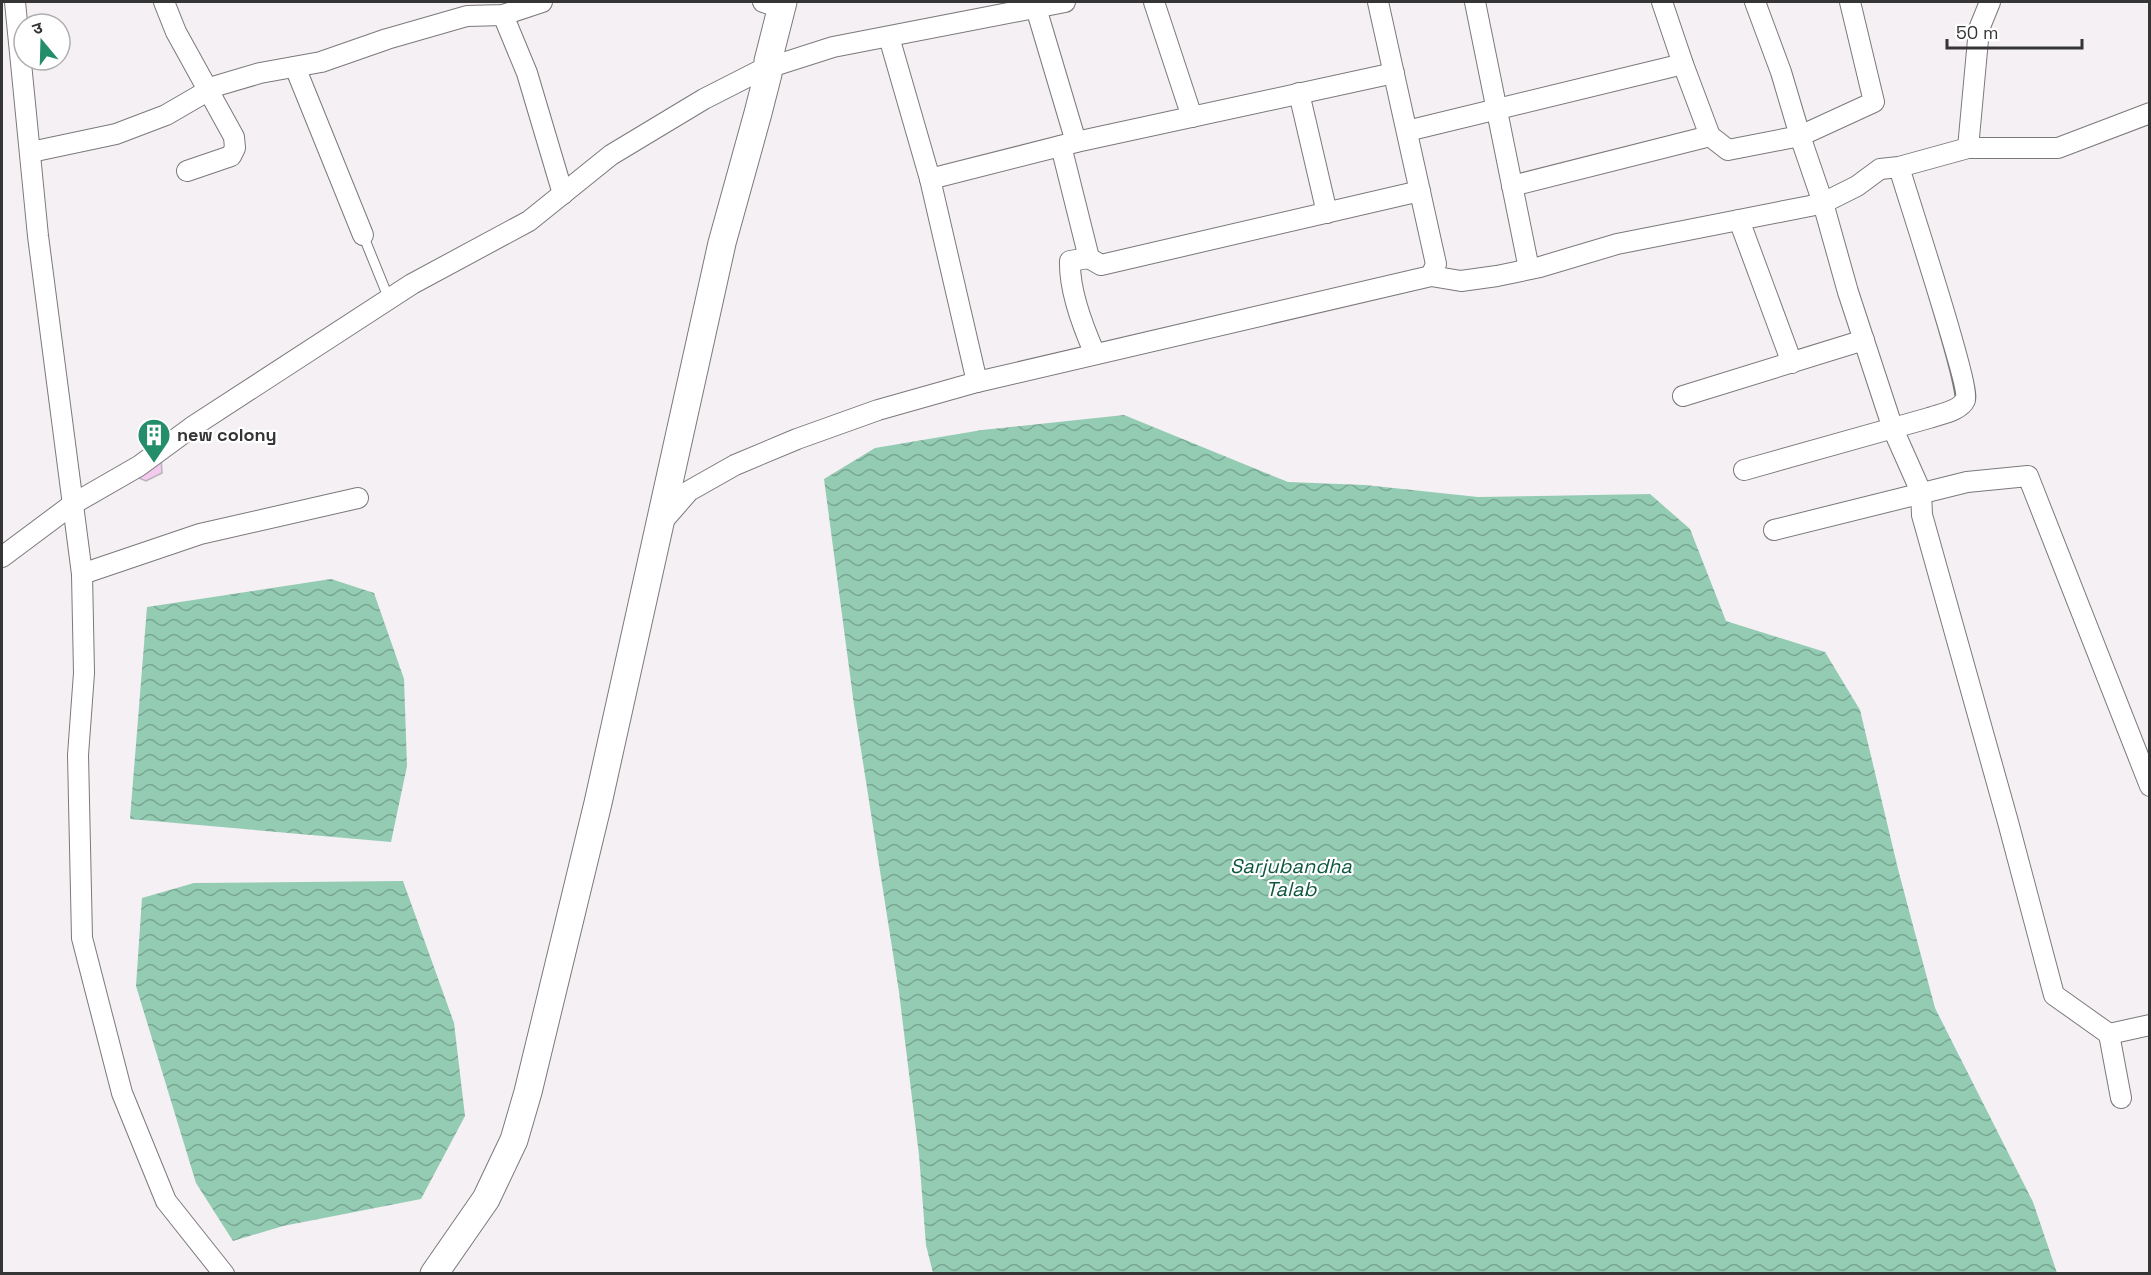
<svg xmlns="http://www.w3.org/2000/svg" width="2151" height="1275" viewBox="0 0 2151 1275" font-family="'Space Grotesk','Noto Sans Devanagari',sans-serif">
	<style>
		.water { fill: url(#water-waves) }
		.building { fill: #f5caef; stroke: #b8b5b8; stroke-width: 1.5 }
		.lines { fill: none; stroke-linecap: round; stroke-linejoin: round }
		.lane-casing { stroke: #7b797b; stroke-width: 11 }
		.street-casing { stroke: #7b797b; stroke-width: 22 }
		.secondary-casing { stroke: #7b797b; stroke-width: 29 }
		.lane { stroke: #fff; stroke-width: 9 }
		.street { stroke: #fff; stroke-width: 20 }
		.secondary { stroke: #fff; stroke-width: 27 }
		.labels { text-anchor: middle; stroke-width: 4.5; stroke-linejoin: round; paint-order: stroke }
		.poi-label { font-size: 18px; font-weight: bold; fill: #363536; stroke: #fff; text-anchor: start }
		.water-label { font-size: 20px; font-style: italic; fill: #0d563f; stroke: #fff }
	</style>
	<defs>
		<pattern id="water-waves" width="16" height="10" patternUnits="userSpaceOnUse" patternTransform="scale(1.5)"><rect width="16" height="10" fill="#93cbb3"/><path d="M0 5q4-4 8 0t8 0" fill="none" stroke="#79a692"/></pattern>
	</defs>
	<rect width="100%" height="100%" fill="#f4f0f3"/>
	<!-- water -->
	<g class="water">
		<polygon points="1124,415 1288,482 1365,485 1478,497 1650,494 1690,529 1726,621 1825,652 1860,710 1899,873 1935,1008 2033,1202 2057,1273 933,1273 926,1245 919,1155 899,992 854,705 824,479 875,448 982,430"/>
		<polygon points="331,579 374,593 404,679 407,766 391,842 130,819 147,607"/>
		<polygon points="403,881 454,1023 465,1116 421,1199 283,1226 233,1241 196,1183 136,986 142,898 194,883"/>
	</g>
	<!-- building -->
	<polygon class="building" points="161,455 162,473 146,481 129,474"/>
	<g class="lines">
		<!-- lane casing -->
		<g class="lane-casing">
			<polyline id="lane" points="363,235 389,299"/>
		</g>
		<!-- street casing -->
		<g class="street-casing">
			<g id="street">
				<polyline points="15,2 38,236 82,574 84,673 78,755 82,938 122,1093 166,1201 224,1274"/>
				<polyline points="164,2 176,32 234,137 235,148 231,156 187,171"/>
				<polyline points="763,2 782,8"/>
				<polyline points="1154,2 1192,117"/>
				<polyline points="1378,2 1436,264 1431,276"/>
				<polyline points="1475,2 1529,269"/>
				<polyline points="1662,2 1683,64 1710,136 1728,150 1800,136 1823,203 1848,292 1893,429 1921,492 1922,515 2008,822 2054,995 2109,1034"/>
				<polyline points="1755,2 1781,72 1800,136 1874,102 1850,2"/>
				<polyline points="1990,2 1979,29 1968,148 2058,148 2150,113"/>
				<polyline points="1036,8 1076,142"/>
				<polyline points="503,15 527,73 563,194"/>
				<polyline points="889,37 930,179 977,382"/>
				<polyline points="295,67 363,235"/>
				<polyline points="1299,93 1327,213"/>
				<polyline points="1407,131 1683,64"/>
				<polyline points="1061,146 1089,258 1101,265 1420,191"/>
				<polyline points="31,152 116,134 166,115 216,86 260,73 321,62 387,39 467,16 503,15 542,2"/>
				<polyline points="930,179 1076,142 1394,73"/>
				<polyline points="1512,186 1710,136"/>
				<polyline points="1739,220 1792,363"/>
				<path d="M1089,258L1070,261C1069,290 1083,327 1095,354"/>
				<polyline points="1683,396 1864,340"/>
				<path d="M1744,470L1929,418C1940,414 1960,411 1965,400C1971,388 1907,195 1899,167"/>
				<polyline points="662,522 689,491 735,465 797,439 878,410 977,382 1431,276 1461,281 1497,276 1540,267 1617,244 1810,206 1823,203 1857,186 1880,169 1899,167 1968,148"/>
				<polyline points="1774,530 1967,482 2028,476 2150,786"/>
				<polyline points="2,557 73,504 139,466 192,427 412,284 529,221 611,155 704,99 761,70 833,47 1065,2"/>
				<polyline points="82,574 200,534 358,498"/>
				<polyline points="2121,1098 2109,1034 2150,1025"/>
			</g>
		</g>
		<!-- secondary casing -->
		<g class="secondary-casing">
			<polyline id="secondary" points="434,1274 486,1199 514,1140 528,1092 598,803 722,243 758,113 768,74 768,61 783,2"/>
		</g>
		<!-- lane -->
		<use href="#lane" class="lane"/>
		<!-- street -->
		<use href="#street" class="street"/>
		<!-- secondary -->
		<use href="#secondary" class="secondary"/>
	</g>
	<!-- icons -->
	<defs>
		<g id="building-pin" transform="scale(1.725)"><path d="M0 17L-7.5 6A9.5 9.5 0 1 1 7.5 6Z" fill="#248d6a" stroke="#fff"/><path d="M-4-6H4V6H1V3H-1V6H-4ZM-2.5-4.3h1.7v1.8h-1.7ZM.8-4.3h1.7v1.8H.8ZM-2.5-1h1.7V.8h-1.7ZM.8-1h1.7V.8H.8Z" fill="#fff"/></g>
	</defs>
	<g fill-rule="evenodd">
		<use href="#building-pin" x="154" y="435"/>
	</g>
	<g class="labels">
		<!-- poi labels -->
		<g class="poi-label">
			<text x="177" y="441">new colony</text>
		</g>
		<!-- water labels -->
		<g class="water-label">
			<text x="1291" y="873">Sarjubandha<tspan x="1291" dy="23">Talab</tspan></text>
		</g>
	</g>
	<!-- border -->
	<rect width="2151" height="1275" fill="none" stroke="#363536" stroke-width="6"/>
	<!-- north arrow -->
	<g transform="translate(42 42) rotate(341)"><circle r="28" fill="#ffffff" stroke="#afaeaf" stroke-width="1.5"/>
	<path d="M0-4.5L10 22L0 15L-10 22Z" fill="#248d6a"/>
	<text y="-9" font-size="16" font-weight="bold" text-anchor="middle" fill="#363536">उ</text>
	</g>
	<!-- scale -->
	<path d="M1947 39v9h135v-9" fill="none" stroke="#363536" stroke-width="3"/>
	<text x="1956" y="39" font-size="18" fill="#363536" stroke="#ffffff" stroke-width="4.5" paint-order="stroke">50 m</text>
</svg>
